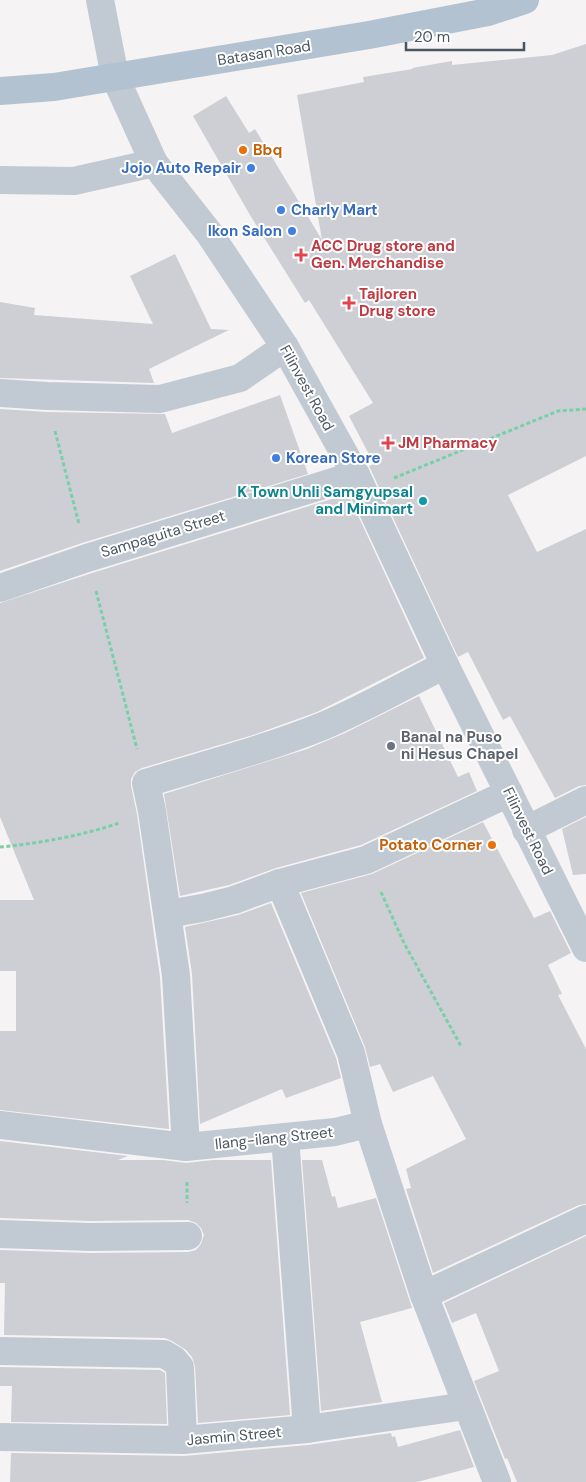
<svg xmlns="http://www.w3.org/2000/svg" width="586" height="1482" viewBox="0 0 586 1482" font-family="'DM Sans',sans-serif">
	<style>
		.building { fill: #cdcfd5 }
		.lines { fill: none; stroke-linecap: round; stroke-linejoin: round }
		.path { stroke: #7ad0a6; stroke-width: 3; stroke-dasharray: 4 2.5; stroke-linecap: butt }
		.minor { stroke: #c1cad2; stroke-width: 28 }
		.primary { stroke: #b3c2d1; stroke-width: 28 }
		.food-dot { fill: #e8710a; stroke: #fff; stroke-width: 2 }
		.shop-dot { fill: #3f7fe0; stroke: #fff; stroke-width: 2 }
		.health-dot { fill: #e0444e; stroke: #fff; stroke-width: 2 }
		.culture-dot { fill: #0f9aa8; stroke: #fff; stroke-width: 2 }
		.worship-dot { fill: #6b7280; stroke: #fff; stroke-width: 2 }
		.labels { text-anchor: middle; stroke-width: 4; stroke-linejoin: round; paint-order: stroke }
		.street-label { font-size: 15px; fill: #4a5661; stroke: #fff }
		.food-label { font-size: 15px; font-weight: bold; fill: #c56008; stroke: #fff; text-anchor: start }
		.shop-label { font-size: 15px; font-weight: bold; fill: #366cbe; stroke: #fff; text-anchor: end }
		.health-label { font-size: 15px; font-weight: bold; fill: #be3a42; stroke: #fff; text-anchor: start }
		.culture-label { font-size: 15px; font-weight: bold; fill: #0d838f; stroke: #fff; text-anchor: end }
		.worship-label { font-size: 15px; font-weight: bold; fill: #5b616d; stroke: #fff; text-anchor: start }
	</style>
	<rect width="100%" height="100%" fill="#f5f3f3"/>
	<!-- building -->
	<g class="building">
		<polygon points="586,44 586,456 508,495 537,552 586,529 586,785 579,786 555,798 510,716 503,720 468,652 458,657 369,466 374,464 349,416 373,403 309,300 305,303 250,215 193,116 226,96 249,133 255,129 322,240 297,95 364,82 363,77 413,69 412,68 452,61 452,65 552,55"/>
		<polygon points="175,254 211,329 229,330 149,369 154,383 0,378 0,302 35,308 34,315 153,324 130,276"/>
		<polygon points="280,395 308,474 82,543 0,571 0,409 47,412 165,414 172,433"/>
		<polygon points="348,494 424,658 317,712 253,735 142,768 135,772 131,779 131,786 137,814 160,977 169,1129 0,1110 0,1031 16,1031 16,971 0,971 0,900 34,900 0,817 0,603 92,573"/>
		<polygon points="419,696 458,777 469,772 477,791 361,845 276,868 229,885 180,896 164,794 307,749 345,733"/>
		<polygon points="586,817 586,874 573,875 562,829"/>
		<polygon points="483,822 534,918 550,911 571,953 548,965 562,994 558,995 586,1049 586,1204 579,1205 433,1273 406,1189 411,1188 406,1169 466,1139 433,1076 393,1092 380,1064 370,1067 365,1047 301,893 372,874"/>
		<polygon points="271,903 336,1058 341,1078 286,1098 282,1089 200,1124 192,974 185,927 238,915"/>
		<polygon points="0,1141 128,1156 118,1160 163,1160 186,1163 213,1160 271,1160 290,1415 198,1423 195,1366 192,1357 186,1350 172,1341 165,1338 4,1335 5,1283 0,1283 0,1250 90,1253 188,1252 196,1250 201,1244 204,1235 201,1228 196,1223 188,1220 90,1221 0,1218"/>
		<polygon points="302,1160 322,1160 332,1197 335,1196 338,1208 376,1198 412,1308 360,1322 382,1402 321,1411"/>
		<polygon points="586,1236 586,1482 517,1482 507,1458 505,1459 474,1381 499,1371 476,1313 452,1323 444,1303"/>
		<polygon points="0,1367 160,1370 165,1373 167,1424 11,1422 12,1386 0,1386"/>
		<polygon points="460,1430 474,1467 417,1482 10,1482 11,1453 184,1456 308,1445 391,1433 392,1437 395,1436 398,1447"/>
	</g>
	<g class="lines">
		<!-- path -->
		<g class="path">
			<polyline points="55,431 79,524"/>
			<polyline points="394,478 558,411 586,409"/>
			<polyline points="96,591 137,749"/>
			<path d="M0,847C36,844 85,835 119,823"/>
			<polyline points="381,892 404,943 461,1046"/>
			<polyline points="187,1182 187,1203"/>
		</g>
		<!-- minor -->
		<g class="minor">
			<polyline points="100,0 115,77 154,163 209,233 285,347 356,475 445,665 586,948"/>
			<polyline points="0,180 74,181 154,163"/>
			<polyline points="0,393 47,396 160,399 240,378 285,347"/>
			<polyline points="0,588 87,558 356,475"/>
			<polyline points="526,830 586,800"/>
			<polyline points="280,883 351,1053 368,1124 424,1295 497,1482"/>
			<polyline points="168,914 202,908 234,900 280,883 366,860 509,793"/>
			<polyline points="0,1125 186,1147 335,1132 368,1124"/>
			<polyline points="285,1137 307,1429"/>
			<path d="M186,1147L176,975L152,811L146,783C205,765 266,749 323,726C365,708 405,685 445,665"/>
			<polyline points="0,1234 90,1237 188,1236"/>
			<polyline points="424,1295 586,1219"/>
			<polyline points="0,1351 164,1354 174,1360 180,1367 183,1440"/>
			<polyline points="0,1437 183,1440 307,1429 466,1406"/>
		</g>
		<!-- primary -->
		<polyline class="primary" points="0,91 54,87 369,35 488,12 525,0"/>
	</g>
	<!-- markers -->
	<g class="food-dot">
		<circle cx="243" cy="150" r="5"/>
		<circle cx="492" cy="845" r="5"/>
	</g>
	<g class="shop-dot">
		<circle cx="251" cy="168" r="5"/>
		<circle cx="281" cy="210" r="5"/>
		<circle cx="292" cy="231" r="5"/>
		<circle cx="276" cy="458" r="5"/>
	</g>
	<g class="health-dot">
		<path d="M298.5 247.5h5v5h5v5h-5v5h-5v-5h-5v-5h5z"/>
		<path d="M346.5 295.5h5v5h5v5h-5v5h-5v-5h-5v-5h5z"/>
		<path d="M385.5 435.5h5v5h5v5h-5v5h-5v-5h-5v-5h5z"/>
	</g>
	<circle class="culture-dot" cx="423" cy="501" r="5"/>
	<circle class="worship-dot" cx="391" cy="746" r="5"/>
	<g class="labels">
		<!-- street labels -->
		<g class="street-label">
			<text transform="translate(264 53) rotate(-9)" y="5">Batasan Road</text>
			<text transform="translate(307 388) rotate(61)" y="5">Filinvest Road</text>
			<text transform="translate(163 534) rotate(-17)" y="5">Sampaguita Street</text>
			<text transform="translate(528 831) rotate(64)" y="5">Filinvest Road</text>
			<text transform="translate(274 1138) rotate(-6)" y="5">Ilang-ilang Street</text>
			<text transform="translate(234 1436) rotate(-5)" y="5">Jasmin Street</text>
		</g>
		<!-- food labels -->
		<g class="food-label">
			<text x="253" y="155">Bbq</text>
			<text x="482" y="850" text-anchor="end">Potato Corner</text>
		</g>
		<!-- shop labels -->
		<g class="shop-label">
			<text x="241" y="173">Jojo Auto Repair</text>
			<text x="291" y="215" text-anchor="start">Charly Mart</text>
			<text x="282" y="236">Ikon Salon</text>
			<text x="286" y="463" text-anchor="start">Korean Store</text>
		</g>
		<!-- health labels -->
		<g class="health-label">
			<text x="311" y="251">ACC Drug store and<tspan x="311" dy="17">Gen. Merchandise</tspan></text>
			<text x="359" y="299">Tajloren<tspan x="359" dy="17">Drug store</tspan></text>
			<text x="398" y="448">JM Pharmacy</text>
		</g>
		<!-- culture labels -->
		<g class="culture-label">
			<text x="413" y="497">K Town Unli Samgyupsal<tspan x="413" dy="17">and Minimart</tspan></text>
		</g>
		<!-- worship labels -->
		<g class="worship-label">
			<text x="401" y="742">Banal na Puso<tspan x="401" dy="17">ni Hesus Chapel</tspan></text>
		</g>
	</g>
	<!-- scale -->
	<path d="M406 42v8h118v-8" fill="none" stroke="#4a5661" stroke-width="2.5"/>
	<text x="414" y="42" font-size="15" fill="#4a5661" stroke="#ffffff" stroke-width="4" paint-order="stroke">20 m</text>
</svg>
